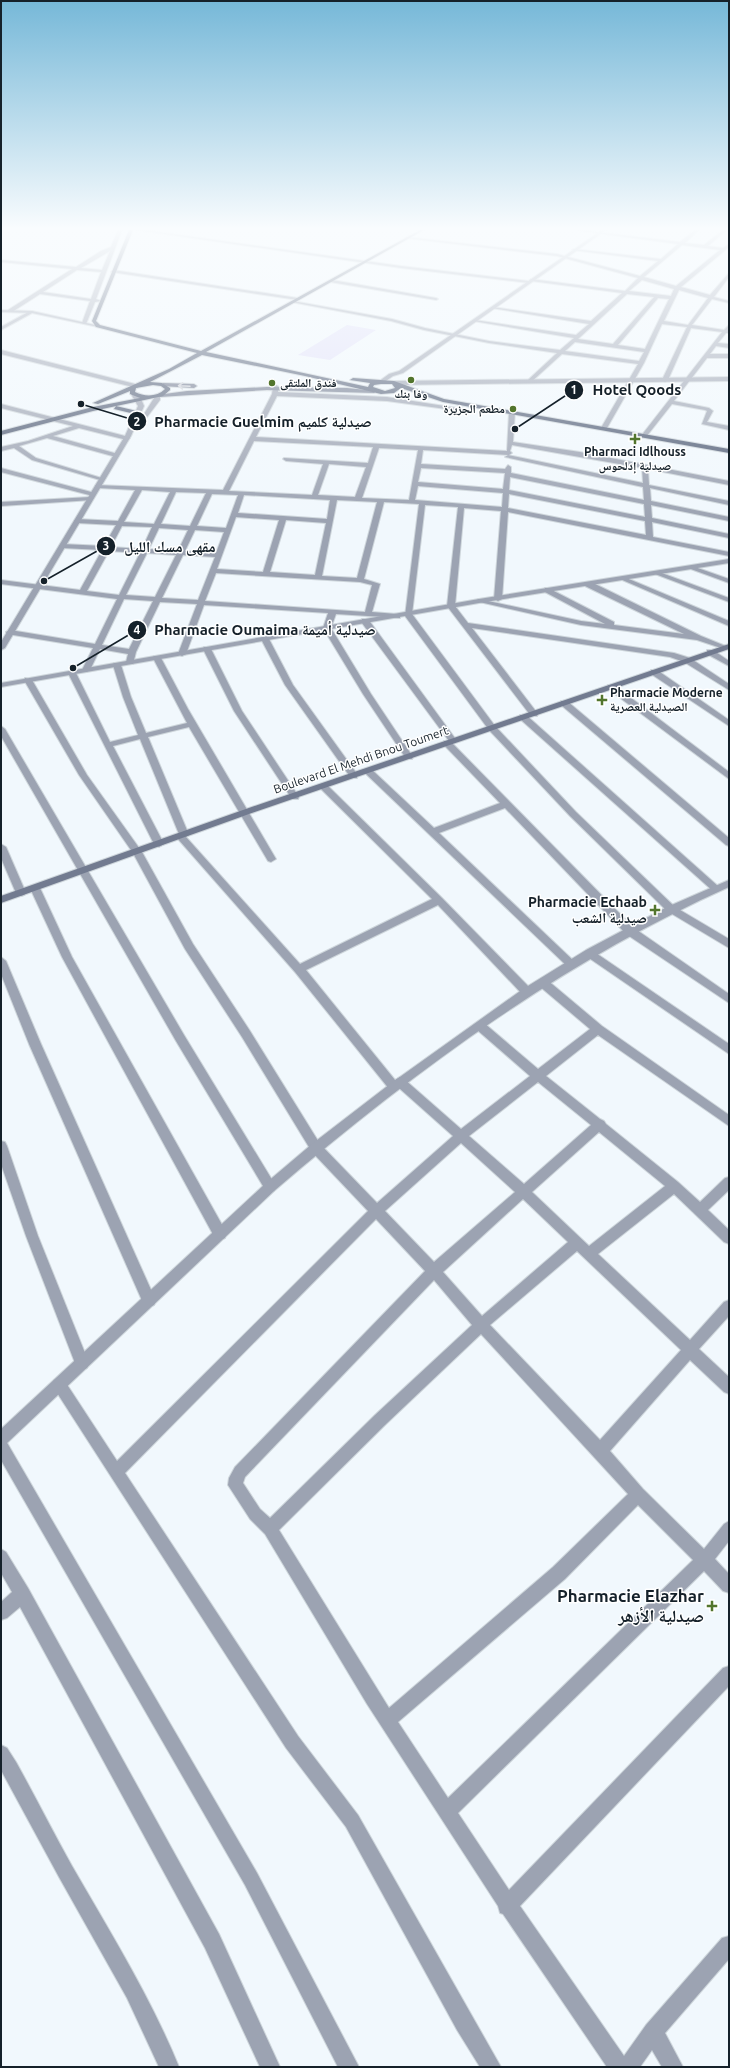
<svg xmlns="http://www.w3.org/2000/svg" width="730" height="2068" viewBox="0 0 730 2068" font-family="Ubuntu,'Noto Naskh Arabic',sans-serif">
	<style>
		.green { fill: #e1e0f9 }
		.lines { fill: none; stroke-linecap: round; stroke-linejoin: round }
		.minor-casing { stroke: #ced6db; stroke-width: 2 }
		.tertiary-casing { stroke: #ced6db; stroke-width: 2 }
		.secondary-casing { stroke: #ced6db; stroke-width: 2 }
		.primary-casing { stroke: #ced6db; stroke-width: 2 }
		.minor { fill: #9ca3b2; fill-rule: evenodd }
		.tertiary { fill: #9ca3b2; fill-rule: evenodd }
		.secondary { fill: #727b90; fill-rule: evenodd }
		.primary { fill: #535f77; fill-rule: evenodd }
		.oneway { stroke: #ced1d8 }
		.poi-dot { fill: #52752d; stroke: #fff; stroke-width: 1.5 }
		.labels { text-anchor: middle; stroke-width: 3; stroke-linejoin: round; paint-order: stroke }
		.far-poi-label { font-size: 12px; font-weight: bold; fill: #15212a; stroke: #fff; text-anchor: start }
		.far-street-label { font-size: 12px; fill: #15212a; stroke: #fff }
		.poi-label { font-size: 14px; font-weight: bold; fill: #15212a; stroke: #fff; text-anchor: end }
		.near-poi-label { font-size: 17px; font-weight: bold; fill: #15212a; stroke: #fff; text-anchor: end }
		.leader { fill: none; stroke: #15212a; stroke-width: 1.5 }
		.callout-dot { fill: #15212a; stroke: #fff; stroke-width: 1.5 }
		.mark-label { font-size: 12px; text-anchor: middle; font-weight: bold; fill: #fff }
		.callout-label { font-size: 15px; text-anchor: middle; font-weight: bold; fill: #15212a; stroke: #fff; stroke-width: 3; stroke-linejoin: round; paint-order: stroke }
	</style>
	<rect width="100%" height="100%" fill="#f1f8fd"/>
	<!-- green -->
	<polygon class="green" points="347,325 376,330 330,360 298,355"/>
	<g class="lines">
		<!-- minor casing -->
		<g class="minor-casing">
			<g id="minor">
				<path d="M118,230H122L96,299L101,301L95,302L86,324L82,323L90,301L40,294L12,312H8V310L72,269L1,262V260L76,267L101,251L111,247ZM110,251L102,270L81,268ZM77,270L101,272L91,299L43,292Z"/>
				<path d="M137,230H144L401,266L529,281L531,279L625,291L638,278L557,256L405,238L407,237L557,254L640,276L658,261L572,250L574,249L661,259L678,244L581,231L579,230L680,242L695,230H699L685,243L704,245L723,230H727L708,246L723,248L729,244V247L681,287L710,295L729,273V277L714,297L729,301V303L712,299L692,325L724,330L729,325V333H726L718,343L729,344V348L716,346L710,354H729V358H707L674,401L709,408L713,411L707,422L729,426V430L702,424L707,411L705,410L672,404L646,437L641,436L722,332L691,328L668,380L665,382L662,380L687,327L662,324L644,363L607,428L604,430L601,428L638,364L562,354L530,383L528,380L557,353L489,343L424,330L391,321L291,302L293,301L392,319L425,328L489,341L560,350L574,338L473,321L475,320L576,335L589,324L491,308L493,307L591,321L622,293L531,281L529,283L401,268ZM682,245L720,250L676,286L644,277ZM642,280L674,289L671,296L629,291ZM679,290L708,298L688,325L664,321ZM627,294L654,297L613,344L578,339ZM658,298L669,299L645,349L618,345ZM575,342L644,352L639,361L565,351Z"/>
				<polygon points="113,270 298,298 300,299 298,300 111,272"/>
				<polygon points="332,280 436,298 438,299 436,300 330,282"/>
				<polygon points="30,311 34,312 1,330 1,327"/>
				<polygon points="1,350 139,385 140,386 137,388 1,354"/>
				<path d="M276,385L279,387L278,392L387,397L464,409L461,411L387,401L277,396L256,437L507,451L509,412L512,410L515,412L513,442L580,452L729,481V485L648,469L649,485L729,501V505L650,488L651,501L729,517V521L651,505L652,518L729,534V538L652,522L653,537L729,552V556L508,512L502,599L498,601L494,599L501,511L464,508L455,606L468,623L674,653L690,658L729,684V690L684,662L670,657L472,628L538,714L537,716H531L447,606L458,507L425,505L412,614L495,726L576,812L675,907L729,939V948L667,911L570,816L489,730L405,616L419,504L384,502L364,579L380,584L372,612L397,614H400V618L336,614L331,628L371,694L413,757L412,759H406L405,757L363,694L323,628L328,613L204,605L186,654L182,656L178,654L197,604L160,602L136,652L133,664L126,662L128,654L100,649L90,670L86,672L82,670L93,648L7,634L6,632L10,630L95,644L117,599L1,584V580L80,590L102,550L62,548L59,546L62,544L104,546L116,525L77,523L74,521L77,519L118,521L135,490L98,488L95,486L96,485L223,490L272,394L273,387ZM254,441L373,447L368,463L284,458L283,459L286,461L323,464L312,495L229,491ZM512,445L642,468L643,483L508,455L505,457L643,487L644,500L511,473V467L508,465L505,469L421,464L423,450L509,455L512,453L510,451ZM379,448L418,450L409,500L362,498ZM329,464L366,467L355,497L318,495ZM421,468L505,473L503,489L418,482ZM510,477L644,504L645,517L509,490ZM418,486L503,493L502,507L415,500ZM142,490L170,492L154,524L124,522ZM176,492L206,493L190,526L161,524ZM212,494L238,495L226,528L197,526ZM509,494L645,521L646,535L508,508ZM244,495L330,500L327,519L238,513ZM337,500L377,502L357,578L322,576ZM236,517L279,520L263,572L217,569ZM286,520L326,523L315,575L270,572ZM122,526L152,527L142,549L111,547ZM159,528L188,530L178,551L149,549ZM195,530L224,532L216,553L185,551ZM109,551L140,553L119,595L87,591ZM147,553L176,555L155,597L126,595ZM183,555L215,557L198,600L162,598ZM216,573L360,582L372,585L365,612L205,601ZM124,599L153,601L129,649L102,645Z"/>
				<polygon points="1,404 129,437 130,438 127,440 79,428 53,436 118,454 119,455 116,457 47,438 19,446 36,458 105,479 100,480 32,460 14,448 1,451 1,447 28,441 73,426 1,408"/>
				<polygon points="1,468 95,493 96,494 93,496 1,472"/>
				<polygon points="90,497 92,498 92,500 1,506 1,502"/>
				<polygon points="688,566 692,566 729,579 729,583 688,568"/>
				<polygon points="655,572 659,572 729,598 729,602 655,574"/>
				<polygon points="620,577 624,577 729,621 729,626 620,579"/>
				<polygon points="585,582 591,582 701,636 728,647 724,649 697,640 581,625 475,601 479,599 581,621 605,624 545,592 545,588 548,588 614,622 614,625 684,634 585,586"/>
				<polygon points="362,619 368,619 457,741 452,743 634,928 729,994 729,1003 626,934 505,808 439,833 577,964 572,968 568,967 365,773 365,769 371,769 434,828 500,803 444,745 444,741 449,741 362,623"/>
				<polygon points="262,637 269,639 293,685 357,774 357,778 351,778 285,685 261,639"/>
				<polygon points="204,647 211,649 242,711 299,797 298,799 292,799 234,711 203,649"/>
				<polygon points="707,650 713,650 729,661 729,666 707,654"/>
				<path d="M154,656L161,658L188,709L276,859L271,862L268,861L189,727L148,737L189,835L186,837L300,964L432,899L321,789L320,787L324,784L327,785L442,898L531,989L532,992L531,995H523L438,905L306,970L395,1080L400,1077L404,1079L461,1129L530,1076L476,1029L475,1026L476,1023H484L538,1069L590,1029L538,985L537,982L542,978L546,979L602,1026L729,1115V1126L598,1035L546,1076L600,1119L604,1121L606,1124L678,1182L700,1202L725,1178L729,1177V1190L708,1210L729,1230V1244L724,1242L674,1194L598,1254L690,1340L724,1302L729,1300V1316L699,1349L729,1377V1394L724,1392L690,1360L610,1451L643,1489L704,1549L724,1524L729,1521V1541L715,1559L729,1574V1593L723,1591L704,1571L458,1813L509,1890L723,1668L729,1666V1686L520,1906L624,2056L646,2025L722,1938L729,1936V1959L665,2033L683,2067H662L652,2050L640,2067H607L503,1914L500,1913L498,1906L367,1704L265,1534L250,1519L228,1485L229,1478L235,1467L425,1271L376,1219L125,1473L298,1736L358,1815L501,2067H480L457,2030L346,1827L286,1748L52,1385L54,1380L59,1378L64,1380L117,1461L368,1211L312,1152L242,1037L185,949L133,853L79,775L24,680L25,678L32,680L87,775L142,852L193,944L250,1031L320,1144L377,1203L453,1136L399,1088L394,1092L390,1090L295,972L178,839L176,837L179,834L140,739L113,746L164,844L159,847L154,844L68,673L72,671L76,673L110,742L138,735L123,697L113,665L114,663L121,665L131,697L146,733L187,723L153,658ZM538,1082L591,1125L524,1184L469,1136ZM599,1132L665,1186L589,1246L532,1192ZM461,1143L515,1192L434,1262L385,1211ZM523,1199L568,1242L482,1316L443,1272ZM577,1251L681,1350L600,1440L490,1325ZM434,1280L472,1325L375,1415L270,1518L260,1509L243,1483L245,1477ZM481,1334L628,1494L553,1567L389,1708L279,1530L385,1425ZM638,1505L693,1560L448,1798L398,1722L565,1579Z"/>
				<polygon points="651,670 657,670 729,720 729,726 651,674"/>
				<polygon points="608,685 614,685 729,772 729,779 608,689"/>
				<polygon points="561,701 567,701 729,838 729,846 726,845 561,705"/>
				<polygon points="520,715 526,715 719,887 721,889 719,891 713,891 520,719"/>
				<polygon points="1,726 5,729 184,1035 274,1183 276,1187 274,1191 270,1192 266,1191 176,1041 1,736"/>
				<polygon points="1,844 6,847 26,893 24,895 21,896 16,893 1,858"/>
				<polygon points="35,885 40,888 72,957 225,1230 226,1234 225,1238 220,1240 215,1238 62,957 30,888"/>
				<polygon points="590,949 729,1044 729,1054 586,956 585,953"/>
				<polygon points="1,957 6,961 41,1044 156,1301 154,1305 149,1307 144,1305 29,1044 1,974"/>
				<polygon points="1,1141 5,1142 7,1146 38,1236 89,1363 87,1368 82,1370 77,1368 75,1363 26,1236 1,1164"/>
				<polygon points="1,1439 6,1441 257,1873 359,2067 338,2067 245,1885 1,1460"/>
				<polygon points="1,1549 6,1552 28,1588 219,1934 280,2067 260,2067 205,1948 20,1607 7,1618 1,1620 1,1602 12,1592 1,1573"/>
				<path d="M1,1745L7,1748L16,1762C35,1796 53,1832 72,1866C110,1932 150,1996 179,2067H159L127,1998L59,1877L1,1770Z"/>
			</g>
		</g>
		<!-- tertiary casing -->
		<g class="tertiary-casing">
			<g id="tertiary">
				<polygon points="602,230 606,230 403,373 393,376 383,383 378,382 389,374 399,371"/>
				<polygon points="1,310 32,311 100,326 98,327 32,313 1,312"/>
				<polygon points="729,377 729,381 394,385 391,383 394,381"/>
				<polygon points="134,392 141,399 144,406 131,436 5,648 1,650 1,642 125,436 138,406 131,394"/>
				<polygon points="156,395 160,395 160,400 141,425 137,425"/>
				<polygon points="729,559 729,563 479,603 1,687 1,683 479,599"/>
				<path d="M729,880V887C562,962 413,1072 274,1191L6,1444L1,1446V1429L266,1183L312,1144L390,1084L523,989L586,950L667,907Z"/>
			</g>
		</g>
		<!-- secondary casing -->
		<g class="secondary-casing">
			<g id="secondary">
				<polygon points="163,383 194,384 197,386 194,388 161,386"/>
				<polygon points="267,387 347,388 377,391 374,393 267,390 160,397 157,395 187,391"/>
				<polygon points="729,644 729,649 249,814 1,903 1,896 243,810"/>
			</g>
		</g>
		<!-- primary casing -->
		<g class="primary-casing">
			<g id="primary">
				<path d="M129,230H133L96,321L100,325L201,351L420,230H424L206,352L368,387L370,383L350,380L353,378L394,381L444,399L729,449V453L443,402L401,388L394,393L381,394L305,376L202,355L150,382L162,383L170,388V390L163,396L93,411L1,435V431L93,407L140,398L130,394V391L98,404L93,403L169,369L197,353L96,327L92,321ZM381,384H392L395,388L385,391L373,387L374,385ZM153,385L161,386L165,389C157,397 145,397 135,392L136,388Z"/>
				<polygon points="116,406 141,412 142,413 139,415 114,409"/>
			</g>
		</g>
		<!-- minor -->
		<use href="#minor" class="minor"/>
		<!-- tertiary -->
		<use href="#tertiary" class="tertiary"/>
		<!-- secondary -->
		<use href="#secondary" class="secondary"/>
		<!-- primary -->
		<use href="#primary" class="primary"/>
	</g>
	<!-- one-way arrows -->
	<defs><path id="oneway-shaft" d="M-6 0H5M1.5-3L5.5 0L1.5 3" fill="none" stroke-width="1.6" stroke-linecap="round" stroke-linejoin="round"/></defs>
	<use class="oneway" href="#oneway-shaft" transform="translate(184 386) rotate(-177)"/>
	<!-- sky -->
	<linearGradient id="sky" x2="0" y2="1"><stop stop-color="#76b8d8"/><stop offset="0.44" stop-color="#f9fcfe"/><stop offset="1" stop-color="#f9fcfe" stop-opacity="0"/></linearGradient>
	<rect width="730" height="519" fill="url(#sky)"/>
	<!-- markers -->
	<g class="poi-dot">
		<circle cx="411" cy="380" r="4"/>
		<circle cx="272" cy="383" r="4"/>
		<circle cx="513" cy="409" r="4"/>
		<path d="M633 433h4v4h4v4h-4v4h-4v-4h-4v-4h4z"/>
		<path d="M600 694h4v4h4v4h-4v4h-4v-4h-4v-4h4z"/>
		<path d="M653 904h4v4h4v4h-4v4h-4v-4h-4v-4h4z"/>
		<path d="M710 1600h4v4h4v4h-4v4h-4v-4h-4v-4h4z"/>
	</g>
	<g class="labels">
		<!-- far-poi labels -->
		<g class="far-poi-label">
			<text x="280" y="387">فندق الملتقى</text>
			<text x="411" y="398" text-anchor="middle">وفا بنك</text>
			<text x="505" y="413" text-anchor="end">مطعم الجزيرة</text>
			<text x="635" y="456" text-anchor="middle">Pharmaci Idlhouss<tspan x="635" dy="14">صيدلية إدلحوس</tspan></text>
			<text x="610" y="697">Pharmacie Moderne<tspan x="610" dy="14">الصيدلية العصرية</tspan></text>
		</g>
		<!-- far-street labels -->
		<g class="far-street-label">
			<text transform="translate(361 760) rotate(-19)" y="4">Boulevard El Mehdi Bnou Toumert</text>
		</g>
		<!-- poi labels -->
		<g class="poi-label">
			<text x="647" y="907">Pharmacie Echaab<tspan x="647" dy="16">صيدلية الشعب</tspan></text>
		</g>
		<!-- near-poi labels -->
		<g class="near-poi-label">
			<text x="704" y="1602">Pharmacie Elazhar<tspan x="704" dy="20">صيدلية الأزهر</tspan></text>
		</g>
	</g>
	<!-- callouts -->
	<path class="leader" d="M515 429L574 390M81 404L137 421M44 581L106 546M73 668L137 630"/>
	<g class="callout-dot">
		<circle cx="515" cy="429" r="4"/>
		<circle cx="81" cy="404" r="4"/>
		<circle cx="44" cy="581" r="4"/>
		<circle cx="73" cy="668" r="4"/>
		<circle cx="574" cy="390" r="10"/>
		<circle cx="137" cy="421" r="10"/>
		<circle cx="106" cy="546" r="10"/>
		<circle cx="137" cy="630" r="10"/>
	</g>
	<g class="mark-label">
		<text x="574" y="394">1</text>
		<text x="137" y="426">2</text>
		<text x="106" y="550">3</text>
		<text x="137" y="634">4</text>
	</g>
	<g class="callout-label">
		<text x="637" y="395">Hotel Qoods</text>
		<text x="263" y="427">Pharmacie Guelmim صيدلية كلميم</text>
		<text x="170" y="552">مقهى مسك الليل</text>
		<text x="265" y="635">Pharmacie Oumaima صيدلية أميمة</text>
	</g>
	<!-- border -->
	<rect width="730" height="2068" fill="none" stroke="#15212a" stroke-width="4"/>
</svg>
